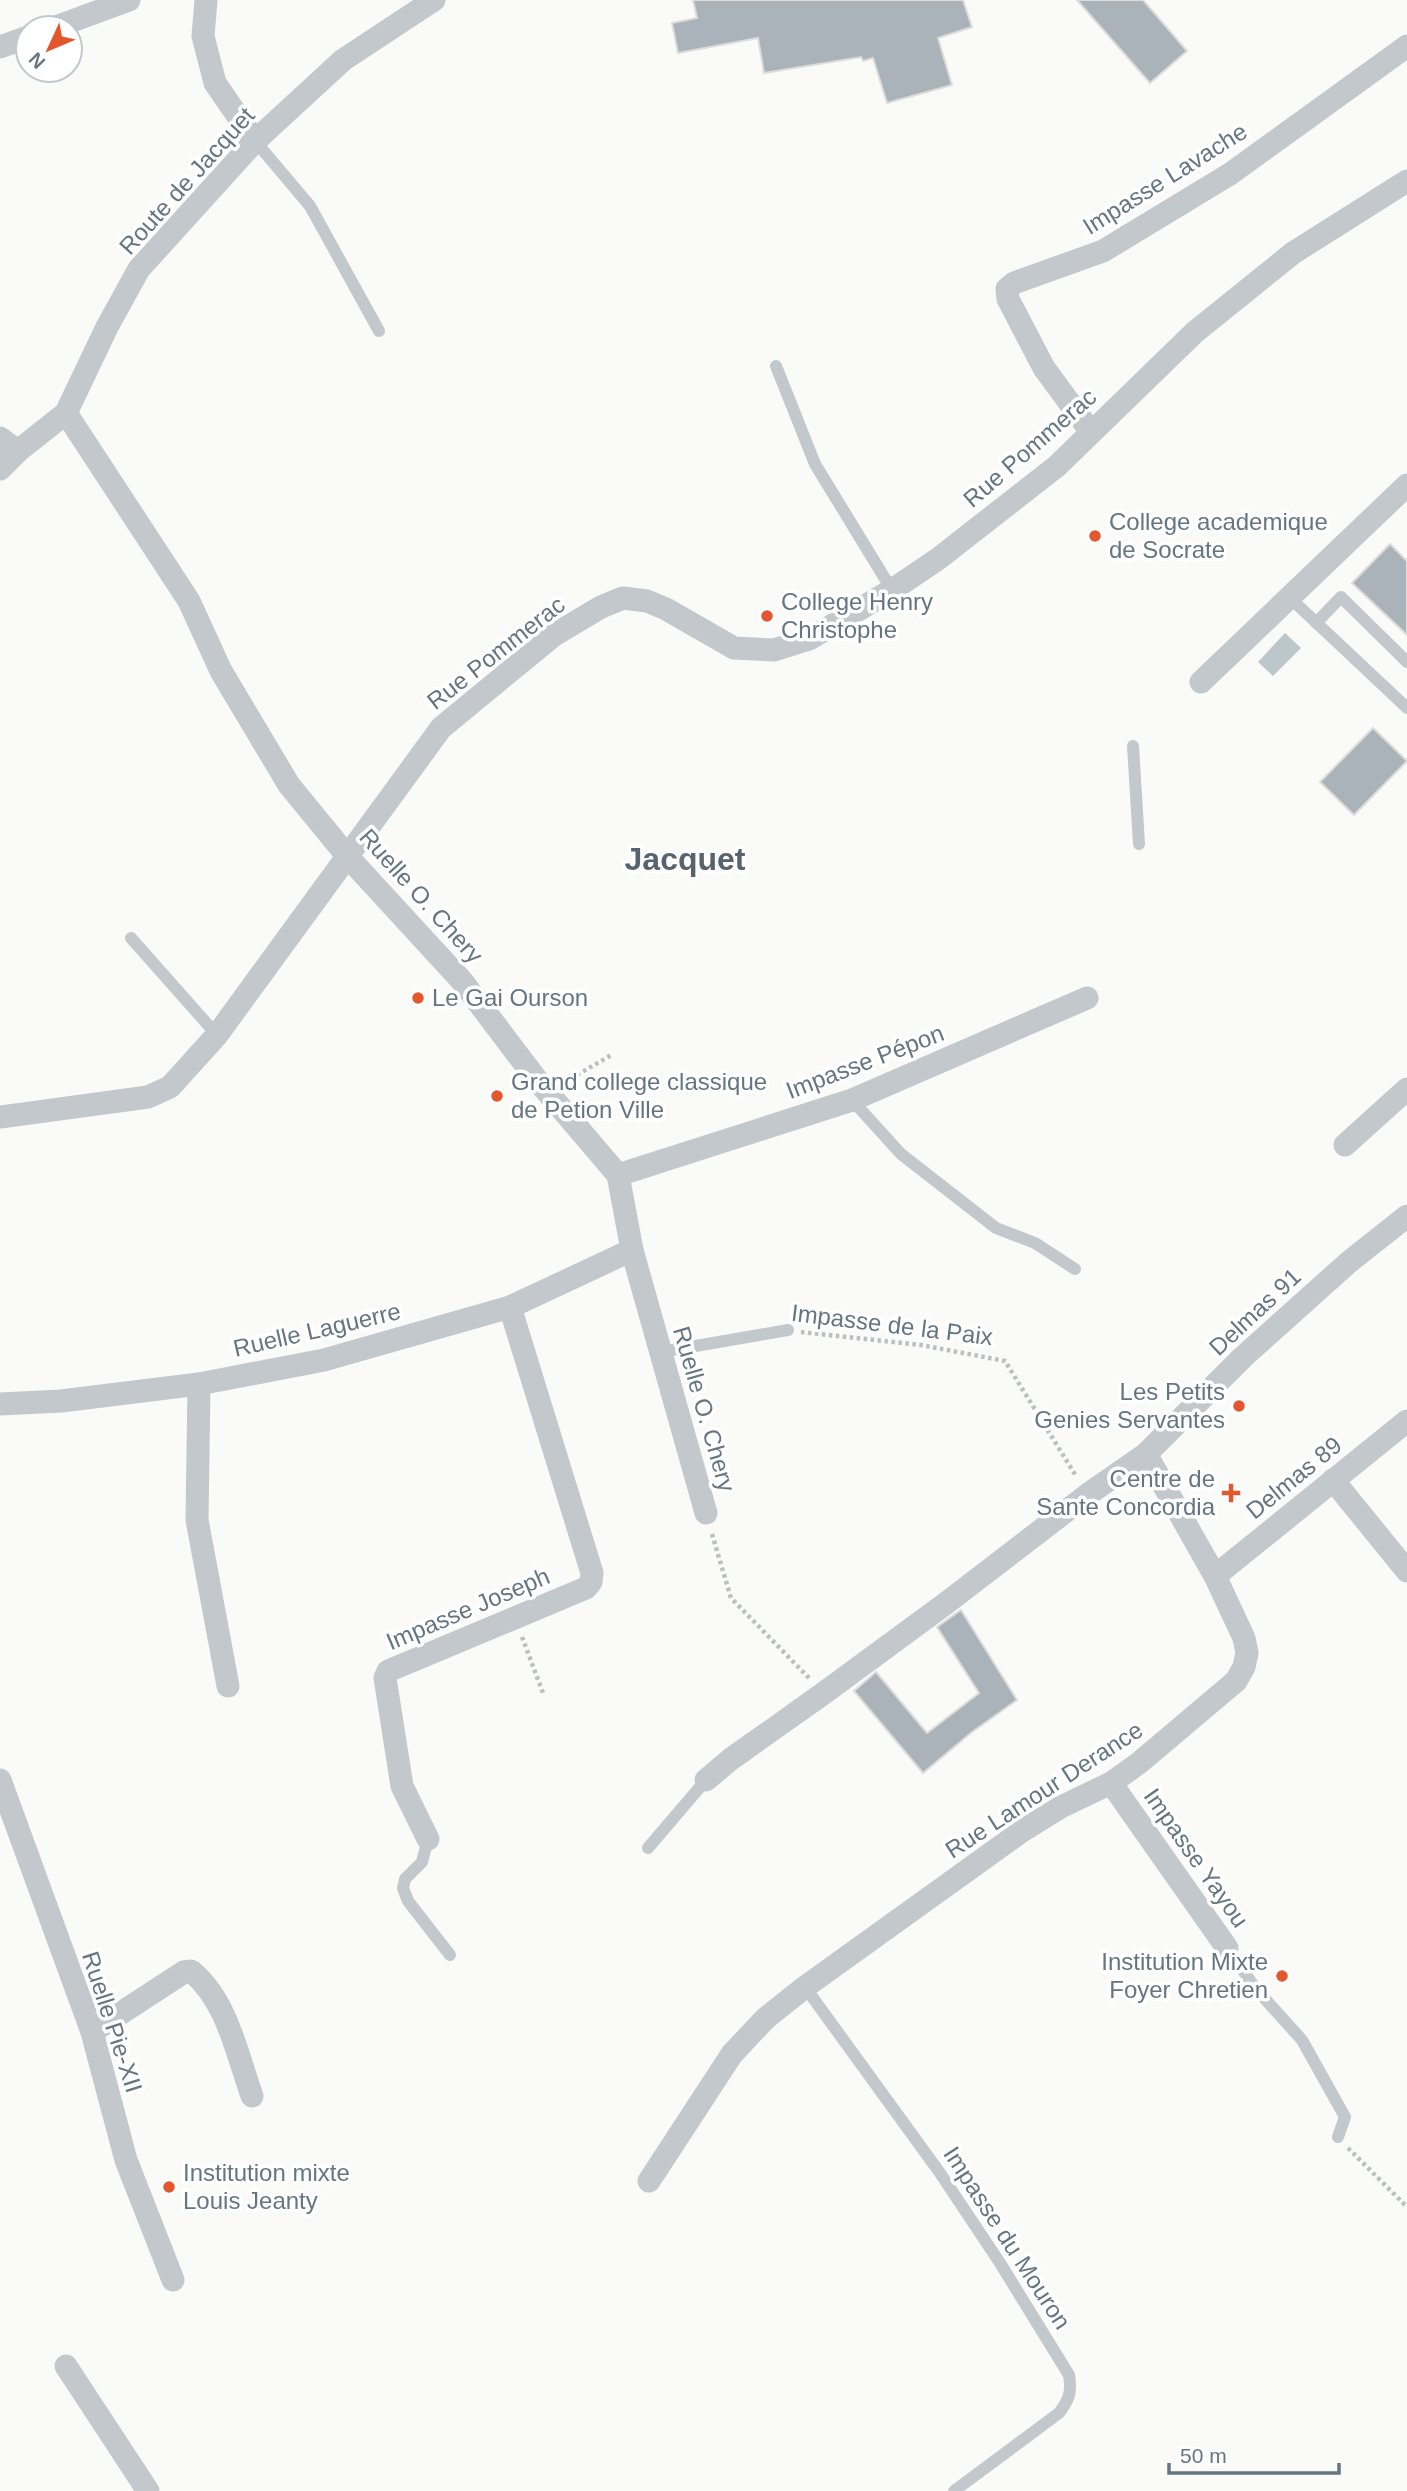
<svg xmlns="http://www.w3.org/2000/svg" width="1407" height="2491" viewBox="0 0 1407 2491" font-family="Helvetica,sans-serif">
	<style>
		.water { fill: #bbc7cb }
		.building { fill: #aab3b9; stroke: #dcdcda; stroke-width: 2 }
		.lines { fill: none; stroke-linecap: round; stroke-linejoin: round }
		.path { stroke: #bbbfc2; stroke-width: 4.5; stroke-dasharray: 3.5 3.5; stroke-linecap: butt }
		.service { stroke: #c3c8cc; stroke-width: 12 }
		.minor { stroke: #c3c8cc; stroke-width: 23 }
		.poi-dot { fill: #e4572e; stroke: #fff; stroke-width: 2.5 }
		.labels { text-anchor: middle; stroke-width: 7; stroke-linejoin: round; paint-order: stroke }
		.street-label { font-size: 24px; fill: #657683; stroke: #fff }
		.poi-label { font-size: 24px; fill: #657683; stroke: #fff; text-anchor: start }
		.district-label { font-size: 32px; font-weight: bold; fill: #57646e; stroke: #fff }
	</style>
	<rect width="100%" height="100%" fill="#fafaf8"/>
	<!-- water -->
	<polygon class="water" points="1285,633 1301,648 1273,676 1258,662"/>
	<!-- building -->
	<g class="building">
		<polygon points="693,0 963,0 972,27 938,38 952,85 887,103 873,58 863,61 861,57 764,73 758,38 678,53 672,23 697,18"/>
		<polygon points="1077,0 1143,0 1187,51 1150,83"/>
		<polygon points="1390,544 1407,561 1407,635 1352,583"/>
		<polygon points="1373,728 1407,761 1354,815 1320,782"/>
		<polygon points="961,1610 1017,1700 972,1732 923,1773 854,1691 876,1672 927,1733 979,1693 937,1627"/>
	</g>
	<g class="lines">
		<!-- path -->
		<g class="path">
			<polyline points="565,1082 613,1054"/>
			<polyline points="801,1332 921,1345 1005,1361 1076,1476"/>
			<polyline points="712,1534 731,1598 810,1679"/>
			<polyline points="522,1637 543,1693"/>
			<polyline points="1348,2148 1407,2207"/>
		</g>
		<!-- service -->
		<g class="service">
			<polyline points="255,141 310,206 379,331"/>
			<polyline points="776,366 815,464 892,590"/>
			<polyline points="1289,597 1407,708"/>
			<polyline points="1316,623 1341,597 1407,662"/>
			<polyline points="1133,746 1139,844"/>
			<polyline points="131,938 217,1035"/>
			<polyline points="852,1100 901,1154 996,1228 1035,1243 1075,1269"/>
			<polyline points="661,1352 788,1330"/>
			<polyline points="428,1839 422,1862 405,1879 403,1888 408,1901 450,1955"/>
			<polyline points="648,1848 706,1780"/>
			<polyline points="1227,1948 1256,1989 1302,2040 1345,2117 1338,2137"/>
			<path d="M805,1987L940,2173L1000,2263L1069,2375C1072,2392 1069,2400 1059,2413L954,2491"/>
		</g>
		<!-- minor -->
		<g class="minor">
			<polyline points="206,0 203,36 215,83 255,141"/>
			<polyline points="53,28 129,0"/>
			<polyline points="0,47 28,37"/>
			<polyline points="66,413 189,601 221,671 289,785 348,857 462,981 537,1080 618,1175 632,1250 706,1513"/>
			<polyline points="1091,432 1044,368 1008,299 1007,289 1014,283 1103,251 1230,174 1407,46"/>
			<polyline points="0,438 18,451"/>
			<polyline points="0,469 18,451 66,413 107,327 139,269 255,141 343,60 434,0"/>
			<polyline points="1201,682 1407,485"/>
			<polyline points="0,1117 148,1097 170,1087 217,1035 441,728 554,635 601,607 623,598 647,601 666,609 734,648 774,650 809,639 892,590 938,559 1057,466 1195,332 1293,253 1407,181"/>
			<polyline points="1345,1145 1407,1089"/>
			<polyline points="618,1175 852,1100 1087,998"/>
			<polyline points="199,1384 197,1520 228,1686"/>
			<polyline points="0,1404 61,1401 199,1384 324,1360 510,1307 632,1250"/>
			<polyline points="1333,1480 1407,1571"/>
			<polyline points="1215,1576 1407,1421"/>
			<polyline points="0,1780 92,2032 126,2160 173,2280"/>
			<polyline points="706,1780 731,1759 824,1693 945,1604 1087,1495 1146,1454 1243,1357 1349,1262 1407,1216"/>
			<polyline points="1111,1783 1227,1948"/>
			<polyline points="428,1839 402,1786 385,1678 388,1671 586,1588 591,1582 592,1573 510,1307"/>
			<path d="M92,2032L184,1972L191,1971C227,2000 237,2054 252,2096"/>
			<polyline points="649,2181 732,2054 766,2018 805,1987 1022,1831 1061,1807 1111,1783 1139,1763 1236,1681 1244,1667 1247,1653 1244,1638 1215,1576 1146,1454"/>
			<polyline points="66,2366 148,2491"/>
		</g>
	</g>
	<!-- markers -->
	<g class="poi-dot">
		<circle cx="1095" cy="536" r="7"/>
		<circle cx="767" cy="616" r="7"/>
		<circle cx="418" cy="998" r="7"/>
		<circle cx="497" cy="1096" r="7"/>
		<circle cx="1239" cy="1406" r="7"/>
		<path d="M1227.5 1482.5h7v7h7v7h-7v7h-7v-7h-7v-7h7z"/>
		<circle cx="1282" cy="1976" r="7"/>
		<circle cx="169" cy="2187" r="7"/>
	</g>
	<g class="labels">
		<!-- street labels -->
		<g class="street-label">
			<text transform="translate(1165 179) rotate(-32)" y="8">Impasse Lavache</text>
			<text transform="translate(187 181) rotate(-48)" y="8">Route de Jacquet</text>
			<text transform="translate(1030 448) rotate(-41)" y="8">Rue Pommerac</text>
			<text transform="translate(496 653) rotate(-38)" y="8">Rue Pommerac</text>
			<text transform="translate(421 896) rotate(48)" y="8">Ruelle O. Chery</text>
			<text transform="translate(865 1062) rotate(-21)" y="8">Impasse Pépon</text>
			<text transform="translate(1255 1312) rotate(-43)" y="8">Delmas 91</text>
			<text transform="translate(892 1325) rotate(7)" y="8">Impasse de la Paix</text>
			<text transform="translate(317 1330) rotate(-13)" y="8">Ruelle Laguerre</text>
			<text transform="translate(704 1409) rotate(74)" y="8">Ruelle O. Chery</text>
			<text transform="translate(1294 1478) rotate(-39)" y="8">Delmas 89</text>
			<text transform="translate(468 1609) rotate(-23)" y="8">Impasse Joseph</text>
			<text transform="translate(1044 1790) rotate(-33)" y="8">Rue Lamour Derance</text>
			<text transform="translate(1196 1858) rotate(55)" y="8">Impasse Yayou</text>
			<text transform="translate(112 2022) rotate(72)" y="8">Ruelle Pie-XII</text>
			<text transform="translate(1007 2238) rotate(57)" y="8">Impasse du Mouron</text>
		</g>
		<!-- poi labels -->
		<g class="poi-label">
			<text x="1109" y="530">College academique<tspan x="1109" dy="28">de Socrate</tspan></text>
			<text x="781" y="610">College Henry<tspan x="781" dy="28">Christophe</tspan></text>
			<text x="432" y="1006">Le Gai Ourson</text>
			<text x="511" y="1090">Grand college classique<tspan x="511" dy="28">de Petion Ville</tspan></text>
			<text x="1225" y="1400" text-anchor="end">Les Petits<tspan x="1225" dy="28">Genies Servantes</tspan></text>
			<text x="1215" y="1487" text-anchor="end">Centre de<tspan x="1215" dy="28">Sante Concordia</tspan></text>
			<text x="1268" y="1970" text-anchor="end">Institution Mixte<tspan x="1268" dy="28">Foyer Chretien</tspan></text>
			<text x="183" y="2181">Institution mixte<tspan x="183" dy="28">Louis Jeanty</tspan></text>
		</g>
		<!-- district labels -->
		<g class="district-label">
			<text x="685" y="870">Jacquet</text>
		</g>
	</g>
	<!-- north arrow -->
	<g transform="translate(49 49) rotate(226)"><circle r="33" fill="#ffffff" stroke="#c1c8cd" stroke-width="2"/>
	<path d="M0-5L12 26L0 18L-12 26Z" fill="#e4572e"/>
	<text y="-10" font-size="19" font-weight="bold" text-anchor="middle" fill="#657683">N</text>
	</g>
	<!-- scale -->
	<path d="M1169 2463v10h170v-10" fill="none" stroke="#657683" stroke-width="3.5"/>
	<text x="1180" y="2463" font-size="21" fill="#657683" stroke="#ffffff" stroke-width="5" paint-order="stroke">50 m</text>
</svg>
